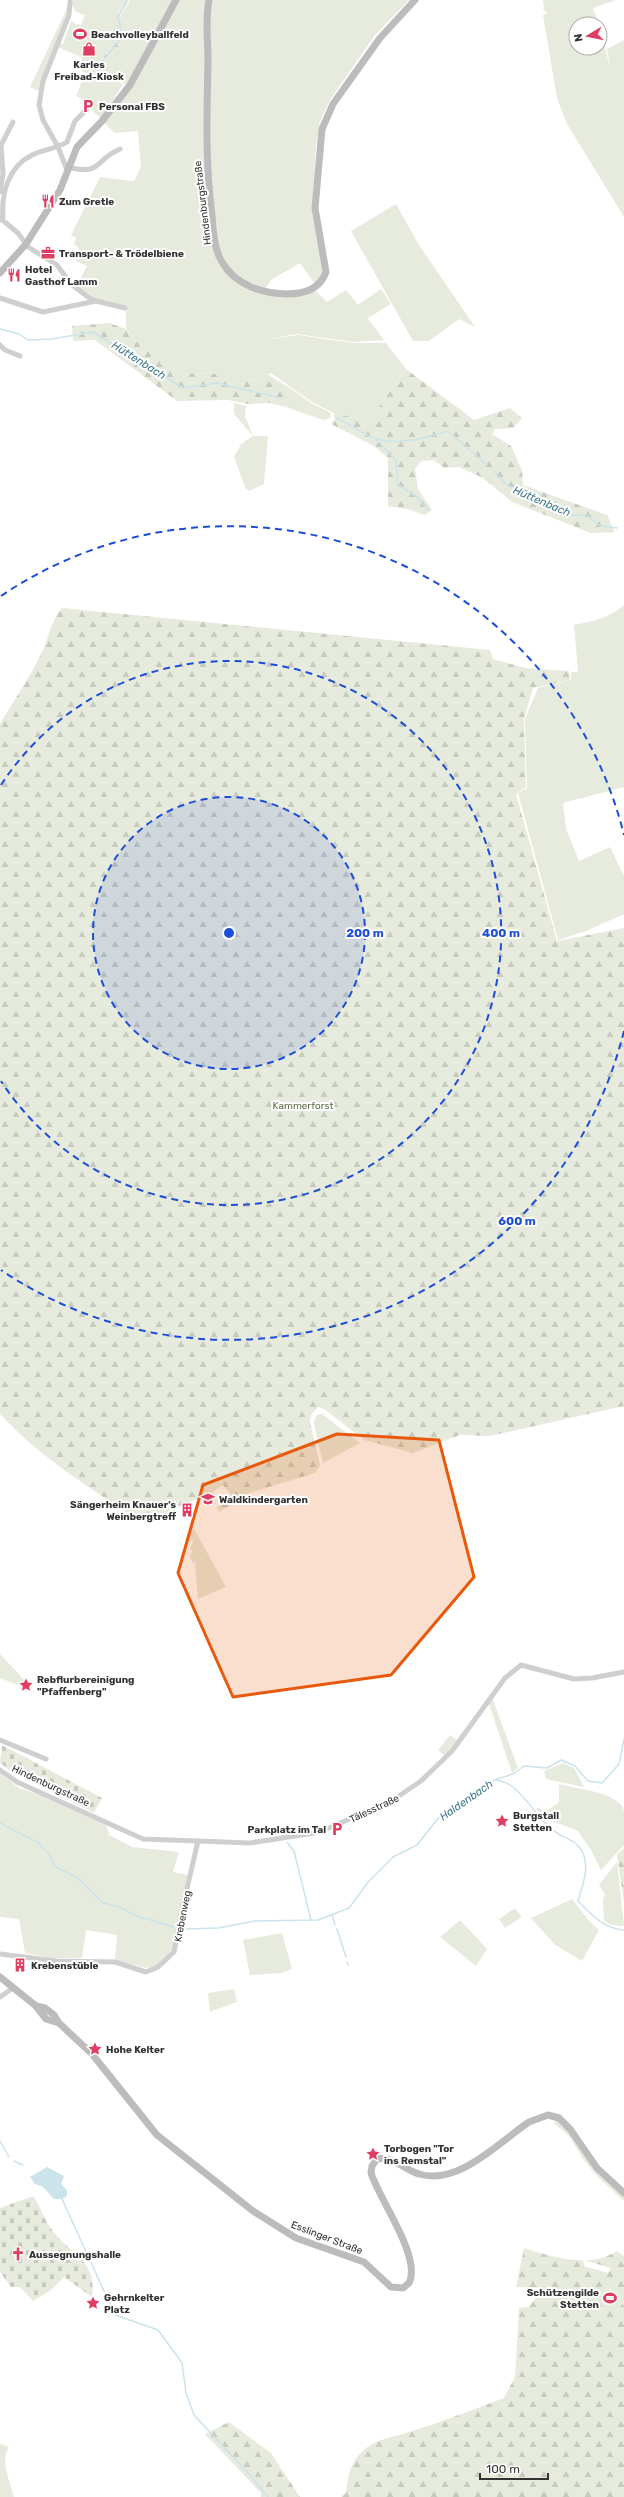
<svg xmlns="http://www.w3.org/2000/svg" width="624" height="2497" viewBox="0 0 624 2497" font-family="Rubik,sans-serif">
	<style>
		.green { fill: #e7ebde }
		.forest { fill: url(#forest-firs); fill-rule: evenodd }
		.cemetery { fill: url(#cemetery-stones) }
		.water { fill: #cbe3ea }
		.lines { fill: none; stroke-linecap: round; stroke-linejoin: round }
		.stream { stroke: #cbe3ea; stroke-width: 1.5 }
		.street { stroke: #cfcfcf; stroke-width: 5 }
		.secondary { stroke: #bcbcbc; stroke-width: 7 }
		.marked { fill: #e8590c; fill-opacity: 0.2; stroke: #e8590c; stroke-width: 3; stroke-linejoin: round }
		.ring { fill: none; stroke: #1d4ed8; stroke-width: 2; stroke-dasharray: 7 5 }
		.labels { text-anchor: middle; stroke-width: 4; stroke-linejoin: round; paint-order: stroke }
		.poi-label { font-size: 10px; font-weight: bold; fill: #323232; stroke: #fff; text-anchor: start }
		.street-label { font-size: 10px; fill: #323232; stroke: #fff }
		.park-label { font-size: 10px; fill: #5c6d40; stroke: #fff }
		.water-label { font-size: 11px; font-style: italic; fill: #3f7a8c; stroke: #fff }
		.centre { fill: #1d4ed8; stroke: #fff; stroke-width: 2 }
		.ring-label { font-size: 12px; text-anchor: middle; font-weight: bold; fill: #1d4ed8; stroke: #fff; stroke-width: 4; stroke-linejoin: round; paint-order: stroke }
	</style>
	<defs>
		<pattern id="forest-firs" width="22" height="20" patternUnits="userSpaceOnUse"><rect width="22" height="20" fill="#e7ebde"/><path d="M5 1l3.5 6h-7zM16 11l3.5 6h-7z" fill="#c7cabf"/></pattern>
		<pattern id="cemetery-stones" width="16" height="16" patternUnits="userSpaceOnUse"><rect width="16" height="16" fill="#e7ebde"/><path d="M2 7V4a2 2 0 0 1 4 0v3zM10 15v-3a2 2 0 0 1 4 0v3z" fill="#c7cabf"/></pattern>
	</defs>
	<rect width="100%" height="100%" fill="#fff"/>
	<!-- green -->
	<g class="green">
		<path d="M71,0H126L118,13L119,39L100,61L103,62C111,55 122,46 123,35C124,30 119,25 120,19C121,11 128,8 129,0H409L375,35L330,100L320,121L316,145L312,210L323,262C324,272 321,277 315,284L300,263L271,280L265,289L300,296L316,291L327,302L346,290L358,305L381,289L391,304L368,318L363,312L384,340L353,342L297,334L263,340L298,335L353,343H386L406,369L369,421L334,413L312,402L271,373L251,381L224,374L179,373L134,339L126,329V306L101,301L76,287L87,266L76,261L79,248L74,244L76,238L71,235L100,177L134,181L141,167L138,131L115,133L102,121L130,85L112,79L123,84L101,119L90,108L94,105L76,96L85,73L82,71L87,63L81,60L84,54L81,57L58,47L59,43L63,44L72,19L73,23L81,25L85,15L76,12L70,2L41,92L30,87Z"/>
		<polygon points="543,0 616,0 593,8 599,24 576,24 576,48 600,48 600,30 610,67 607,49 624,40 624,217 566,122 557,98 543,15 548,13 544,10"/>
		<polygon points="396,204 419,245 475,327 459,319 429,341 413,341 351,231"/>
		<polygon points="293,390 311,403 331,413 330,418 323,420 286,407 293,400"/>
		<polygon points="234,403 246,406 245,416 253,436 268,436 264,484 249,491 246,489 234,457 241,444 253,436 234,414"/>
		<path d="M624,605V787L563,803L566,828L579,861L610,847L624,876V914L586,931L558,940L518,793L527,788L525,719L538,688L571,680V672H578L574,625C591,622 612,617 624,605Z"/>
		<polygon points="322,1414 360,1443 323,1463 315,1429 314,1422 317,1415"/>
		<polygon points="193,1527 226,1587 198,1599 195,1563 192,1563 190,1555 193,1551 190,1549 194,1539 191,1540 189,1536 190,1531 189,1528"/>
		<polygon points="0,1654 28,1684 29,1687 25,1688 0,1678"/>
		<polygon points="492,1697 518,1768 512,1773 488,1701"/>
		<polygon points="450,1735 457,1740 445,1756 438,1750"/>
		<polygon points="563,1763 574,1768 584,1787 546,1779 544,1771"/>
		<polygon points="0,1773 19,1788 47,1797 106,1824 109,1835 132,1847 179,1852 173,1872 188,1875 172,1951 157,1966 146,1968 115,1960 117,1935 86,1930 82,1958 50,1958 25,1953 19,1919 0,1917"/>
		<path d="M559,1784C576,1789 620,1792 624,1811C624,1822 624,1835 624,1845L601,1870L591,1850L578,1831L553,1821L547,1822L536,1809L538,1807L544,1813L559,1802Z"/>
		<polygon points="617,1862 624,1926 611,1925 604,1921 603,1900 605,1894 599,1885"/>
		<polygon points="572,1899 590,1922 599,1930 582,1961 554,1944 531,1918"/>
		<polygon points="515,1908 522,1917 505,1928 499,1919"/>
		<polygon points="460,1920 487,1949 476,1966 440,1937"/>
		<polygon points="282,1933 292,1969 281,1973 250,1975 243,1940"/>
		<polygon points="234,1989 237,2002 210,2012 208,1993"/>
		<polygon points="555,2120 561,2123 624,2196 624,2201 598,2177 583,2159 569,2136 554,2123"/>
		<polygon points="604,2285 624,2297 624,2305 622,2304 617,2311 596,2299"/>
		<path d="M0,2444L9,2447C0,2462 10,2481 14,2497H0Z"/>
	</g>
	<!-- forest -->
	<g class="forest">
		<path d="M126,0H128C128,7 122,10 120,16C119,23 123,28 123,35C123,46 111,55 103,62L100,61L119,39L120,33L117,24L118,14Z"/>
		<polygon points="109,323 126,329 134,339 179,373 224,374 251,381 267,374 293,390 293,400 286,407 269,403 248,404 228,400 177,401 95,340 73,341 72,326"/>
		<polygon points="406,369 474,420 510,408 522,418 513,428 495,429 492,434 511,446 522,470 523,485 607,515 615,532 591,533 512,502 483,478 459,467 444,468 434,460 421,461 415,469 418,489 432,510 425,515 407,509 388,506 388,458 374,446 331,424 335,419 334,413 369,421"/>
		<path d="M62,608L490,650L493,659L525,668L569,671L570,680L533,688L524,719L526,787L516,794L557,941L624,928V1406L490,1436L460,1435L413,1453L364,1440L324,1409L318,1407L311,1415L310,1422L320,1465L315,1473L252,1492L219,1512L217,1507L233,1497L223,1485L210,1494L172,1509L175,1518L173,1522L140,1517L128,1513C82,1483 37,1454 0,1414V724C14,700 30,677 42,652C49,638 51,620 62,608Z"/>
		<polygon points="624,1848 624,1903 617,1855"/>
		<path d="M524,2248C553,2257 590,2269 617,2251L624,2256V2297L605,2285L596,2298L617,2311L622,2304L624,2305V2497H341L346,2493C348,2475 351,2460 366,2448C378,2439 393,2437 406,2433C439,2423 472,2410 504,2398L515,2377L519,2308L529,2307L543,2288L516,2287ZM583,2260L611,2268L608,2273L584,2266Z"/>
		<polygon points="229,2422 271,2453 300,2497 261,2497 261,2493 205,2434"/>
	</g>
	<!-- cemetery -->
	<g class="cemetery">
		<polygon points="2,1745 102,1798 94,1813 9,1770 0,1763"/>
		<path d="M33,2196C41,2207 44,2220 52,2230C71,2256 97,2258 92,2297L64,2277L51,2290L33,2301L20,2287H11L0,2272V2208Z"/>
	</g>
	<!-- water -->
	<polygon class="water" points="47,2167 64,2176 61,2184 67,2190 67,2196 62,2199 54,2199 43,2187 35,2184 30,2177"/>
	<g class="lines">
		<!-- stream -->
		<g class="stream">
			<polyline points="103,61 120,39 122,33 118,17 127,0"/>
			<polyline points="0,329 19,334 28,340 52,339 93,332 183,388 217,383 280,398"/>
			<path d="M336,418C350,423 364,436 377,439C399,446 427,437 448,431L487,465"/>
			<polyline points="377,440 396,460 398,485 416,496 428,510"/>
			<polyline points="494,471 508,486 572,515 587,515 600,526 617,528"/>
			<path d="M496,1780C503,1781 508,1783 513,1787C530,1801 540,1823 560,1835C570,1840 580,1843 584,1856C589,1871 582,1886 578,1901C591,1914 604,1929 624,1930"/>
			<polyline points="0,1823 39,1843 43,1849 49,1853 54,1866 78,1878 103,1903 119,1907 137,1916 174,1927"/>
			<polyline points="287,1842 294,1851 311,1920"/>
			<polyline points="332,1915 335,1925"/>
			<polyline points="186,1929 218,1928 255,1921 318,1920 349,1908 369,1881 393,1857 417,1845 440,1816 486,1788 494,1780 513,1774 524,1766 547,1768 561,1760 575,1766 588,1781 602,1783 619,1764 624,1739"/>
			<polyline points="337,1929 346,1957"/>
			<polyline points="347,1962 348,1965"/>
			<polyline points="0,2141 9,2157"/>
			<polyline points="14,2161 23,2165"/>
			<polyline points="62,2199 115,2315 158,2330 182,2363 186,2393 194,2415 250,2475 268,2497"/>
		</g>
		<!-- street -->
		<g class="street">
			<path d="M68,167C102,176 94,160 120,149"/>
			<polyline points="67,170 58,147 43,120 39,105 43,81 69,15 70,2"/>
			<polyline points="0,192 3,174 1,145 13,122"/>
			<polyline points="0,218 18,233 26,244"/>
			<path d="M0,220L3,217C1,193 9,166 32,155C44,149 56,149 67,142L75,121L89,107"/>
			<polyline points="25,245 57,265 71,284 88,297 96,301 125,308"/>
			<polyline points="0,298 43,312 96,301"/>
			<polyline points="0,345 5,350 20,356"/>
			<polyline points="0,1740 46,1759"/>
			<polyline points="0,1770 17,1782 143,1839 250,1843 314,1833 329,1828 393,1800 421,1781 452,1751 505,1678 521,1665 574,1679 592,1678 624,1672"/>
			<polyline points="0,1954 56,1961 115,1962 146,1972 158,1967 174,1952 182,1910 198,1841"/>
			<polyline points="0,1997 13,1988"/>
		</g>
		<!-- secondary -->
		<g class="secondary">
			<path d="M209,0C205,19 208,41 208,61C207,113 205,163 212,215C213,230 214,249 222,262C235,285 263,294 287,294C304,294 320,289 326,272L315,208L322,129L333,104L380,38L415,0"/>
			<polyline points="0,273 26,244 60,190 77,147 102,121 130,85 176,0"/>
			<polyline points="0,1977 36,2006 46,2019 59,2023"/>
			<path d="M36,2006L45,2008L54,2015L59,2023L92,2054L157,2135L253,2211L296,2238L364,2262L391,2287L403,2288L409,2283C422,2257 379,2199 371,2173L372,2166L377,2159C394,2156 404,2170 419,2174C458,2186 499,2142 529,2122L548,2115L559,2118L570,2129L597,2168L624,2193"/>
		</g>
	</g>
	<!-- marked area -->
	<path class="marked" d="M337,1434L439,1440L474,1577L391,1675L233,1697L178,1573L203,1485Z"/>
	<!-- distance rings -->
	<circle cx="229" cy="933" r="136" fill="#1d4ed8" fill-opacity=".12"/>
	<g class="ring">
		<circle cx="229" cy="933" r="136"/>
		<path d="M1 785A272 272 0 1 1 1 1081"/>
		<path d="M624 1031A407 407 0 0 1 1 1270M1 596A407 407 0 0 1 624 835"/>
	</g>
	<!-- icons -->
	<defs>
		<g id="stadium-bare" transform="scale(1.08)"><path d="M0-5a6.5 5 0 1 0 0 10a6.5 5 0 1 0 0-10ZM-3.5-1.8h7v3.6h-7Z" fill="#e03d62" stroke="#fff" stroke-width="2.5" paint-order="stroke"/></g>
		<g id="shop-bare" transform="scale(1.08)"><path d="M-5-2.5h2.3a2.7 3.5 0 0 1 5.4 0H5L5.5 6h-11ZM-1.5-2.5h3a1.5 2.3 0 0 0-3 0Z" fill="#e03d62" stroke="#fff" stroke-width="2.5" paint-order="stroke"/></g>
		<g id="parking-bare" transform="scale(1.08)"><path d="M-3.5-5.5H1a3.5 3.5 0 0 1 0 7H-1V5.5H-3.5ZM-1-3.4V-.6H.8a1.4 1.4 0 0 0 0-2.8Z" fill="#e03d62" stroke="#fff" stroke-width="2.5" paint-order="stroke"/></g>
		<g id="restaurant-bare" transform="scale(1.08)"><path d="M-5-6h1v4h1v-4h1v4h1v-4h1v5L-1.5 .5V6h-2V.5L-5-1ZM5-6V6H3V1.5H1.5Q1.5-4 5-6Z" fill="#e03d62" stroke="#fff" stroke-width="2.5" paint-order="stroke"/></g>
		<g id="office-bare" transform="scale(1.08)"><path d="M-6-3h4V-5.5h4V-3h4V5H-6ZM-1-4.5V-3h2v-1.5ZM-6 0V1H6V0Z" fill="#e03d62" stroke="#fff" stroke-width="2.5" paint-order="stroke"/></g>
		<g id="school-bare" transform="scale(1.08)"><path d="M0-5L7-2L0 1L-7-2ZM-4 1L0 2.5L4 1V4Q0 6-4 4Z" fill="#e03d62" stroke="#fff" stroke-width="2.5" paint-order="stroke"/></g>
		<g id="building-bare" transform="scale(1.08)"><path d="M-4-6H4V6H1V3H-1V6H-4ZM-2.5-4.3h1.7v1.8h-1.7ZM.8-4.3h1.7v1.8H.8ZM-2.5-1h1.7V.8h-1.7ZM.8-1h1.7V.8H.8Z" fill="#e03d62" stroke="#fff" stroke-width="2.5" paint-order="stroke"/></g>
		<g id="sight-bare" transform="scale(1.08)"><path d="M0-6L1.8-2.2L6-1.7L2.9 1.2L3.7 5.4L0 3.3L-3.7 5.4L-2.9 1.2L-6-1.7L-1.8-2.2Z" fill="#e03d62" stroke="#fff" stroke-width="2.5" paint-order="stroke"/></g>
		<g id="church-bare" transform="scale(1.08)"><path d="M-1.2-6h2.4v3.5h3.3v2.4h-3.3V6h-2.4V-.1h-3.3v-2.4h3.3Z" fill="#e03d62" stroke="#fff" stroke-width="2.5" paint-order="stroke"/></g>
	</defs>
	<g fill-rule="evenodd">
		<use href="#stadium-bare" x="80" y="34"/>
		<use href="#shop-bare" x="89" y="49"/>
		<use href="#parking-bare" x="88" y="106"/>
		<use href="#restaurant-bare" x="48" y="201"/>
		<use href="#office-bare" x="48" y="253"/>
		<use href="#restaurant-bare" x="14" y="275"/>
		<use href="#school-bare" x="208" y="1499"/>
		<use href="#building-bare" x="187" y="1510"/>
		<use href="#sight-bare" x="26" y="1685"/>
		<use href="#sight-bare" x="502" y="1821"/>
		<use href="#parking-bare" x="337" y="1829"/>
		<use href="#building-bare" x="20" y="1965"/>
		<use href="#sight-bare" x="95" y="2049"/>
		<use href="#sight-bare" x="373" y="2154"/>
		<use href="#church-bare" x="18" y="2254"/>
		<use href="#stadium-bare" x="610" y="2298"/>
		<use href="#sight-bare" x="93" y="2303"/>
	</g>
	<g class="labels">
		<!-- poi labels -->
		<g class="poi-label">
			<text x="91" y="38">Beachvolleyballfeld</text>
			<text x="89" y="68" text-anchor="middle">Karles<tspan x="89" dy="12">Freibad-Kiosk</tspan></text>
			<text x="99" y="110">Personal FBS</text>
			<text x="59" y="205">Zum Gretle</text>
			<text x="59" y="257">Transport- &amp; Trödelbiene</text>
			<text x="25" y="273">Hotel<tspan x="25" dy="12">Gasthof Lamm</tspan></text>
			<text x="219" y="1503">Waldkindergarten</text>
			<text x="176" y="1508" text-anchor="end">Sängerheim Knauer's<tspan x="176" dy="12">Weinbergtreff</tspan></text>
			<text x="37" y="1683">Rebflurbereinigung<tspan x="37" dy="12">"Pfaffenberg"</tspan></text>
			<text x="513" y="1819">Burgstall<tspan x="513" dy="12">Stetten</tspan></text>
			<text x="326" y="1833" text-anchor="end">Parkplatz im Tal</text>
			<text x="31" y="1969">Krebenstüble</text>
			<text x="106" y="2053">Hohe Kelter</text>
			<text x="384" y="2152">Torbogen "Tor<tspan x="384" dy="12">ins Remstal"</tspan></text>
			<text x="29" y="2258">Aussegnungshalle</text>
			<text x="599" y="2296" text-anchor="end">Schützengilde<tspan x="599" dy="12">Stetten</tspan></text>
			<text x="104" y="2301">Gehrnkelter<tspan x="104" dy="12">Platz</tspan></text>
		</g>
		<!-- street labels -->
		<g class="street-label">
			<text transform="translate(202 203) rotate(-97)" y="4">Hindenburgstraße</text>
			<text transform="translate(51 1785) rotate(25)" y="4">Hindenburgstraße</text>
			<text transform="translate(374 1808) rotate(-25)" y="4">Tälesstraße</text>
			<text transform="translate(182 1916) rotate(-79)" y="4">Krebenweg</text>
			<text transform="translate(327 2237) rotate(21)" y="4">Esslinger Straße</text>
		</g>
		<!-- park labels -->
		<g class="park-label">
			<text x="303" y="1109">Kammerforst</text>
		</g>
		<!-- water labels -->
		<g class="water-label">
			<text transform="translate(139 360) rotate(32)" y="4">Hüttenbach</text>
			<text transform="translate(542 501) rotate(23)" y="4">Hüttenbach</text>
			<text transform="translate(466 1800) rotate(-35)" y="4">Haldenbach</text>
		</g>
	</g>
	<circle cx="229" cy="933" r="6" class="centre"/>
	<g class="ring-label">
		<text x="365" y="937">200 m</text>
		<text x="501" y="937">400 m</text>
		<text x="517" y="1225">600 m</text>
	</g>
	<!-- north arrow -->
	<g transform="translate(588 36) rotate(260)"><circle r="19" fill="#ffffff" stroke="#adadad"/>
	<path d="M0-3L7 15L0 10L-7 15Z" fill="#e03d62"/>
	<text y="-6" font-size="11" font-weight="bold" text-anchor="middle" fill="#323232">N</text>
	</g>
	<!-- scale -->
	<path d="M480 2473v6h68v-6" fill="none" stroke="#323232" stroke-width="2"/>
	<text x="486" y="2473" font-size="12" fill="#323232" stroke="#ffffff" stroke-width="3" paint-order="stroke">100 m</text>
</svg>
